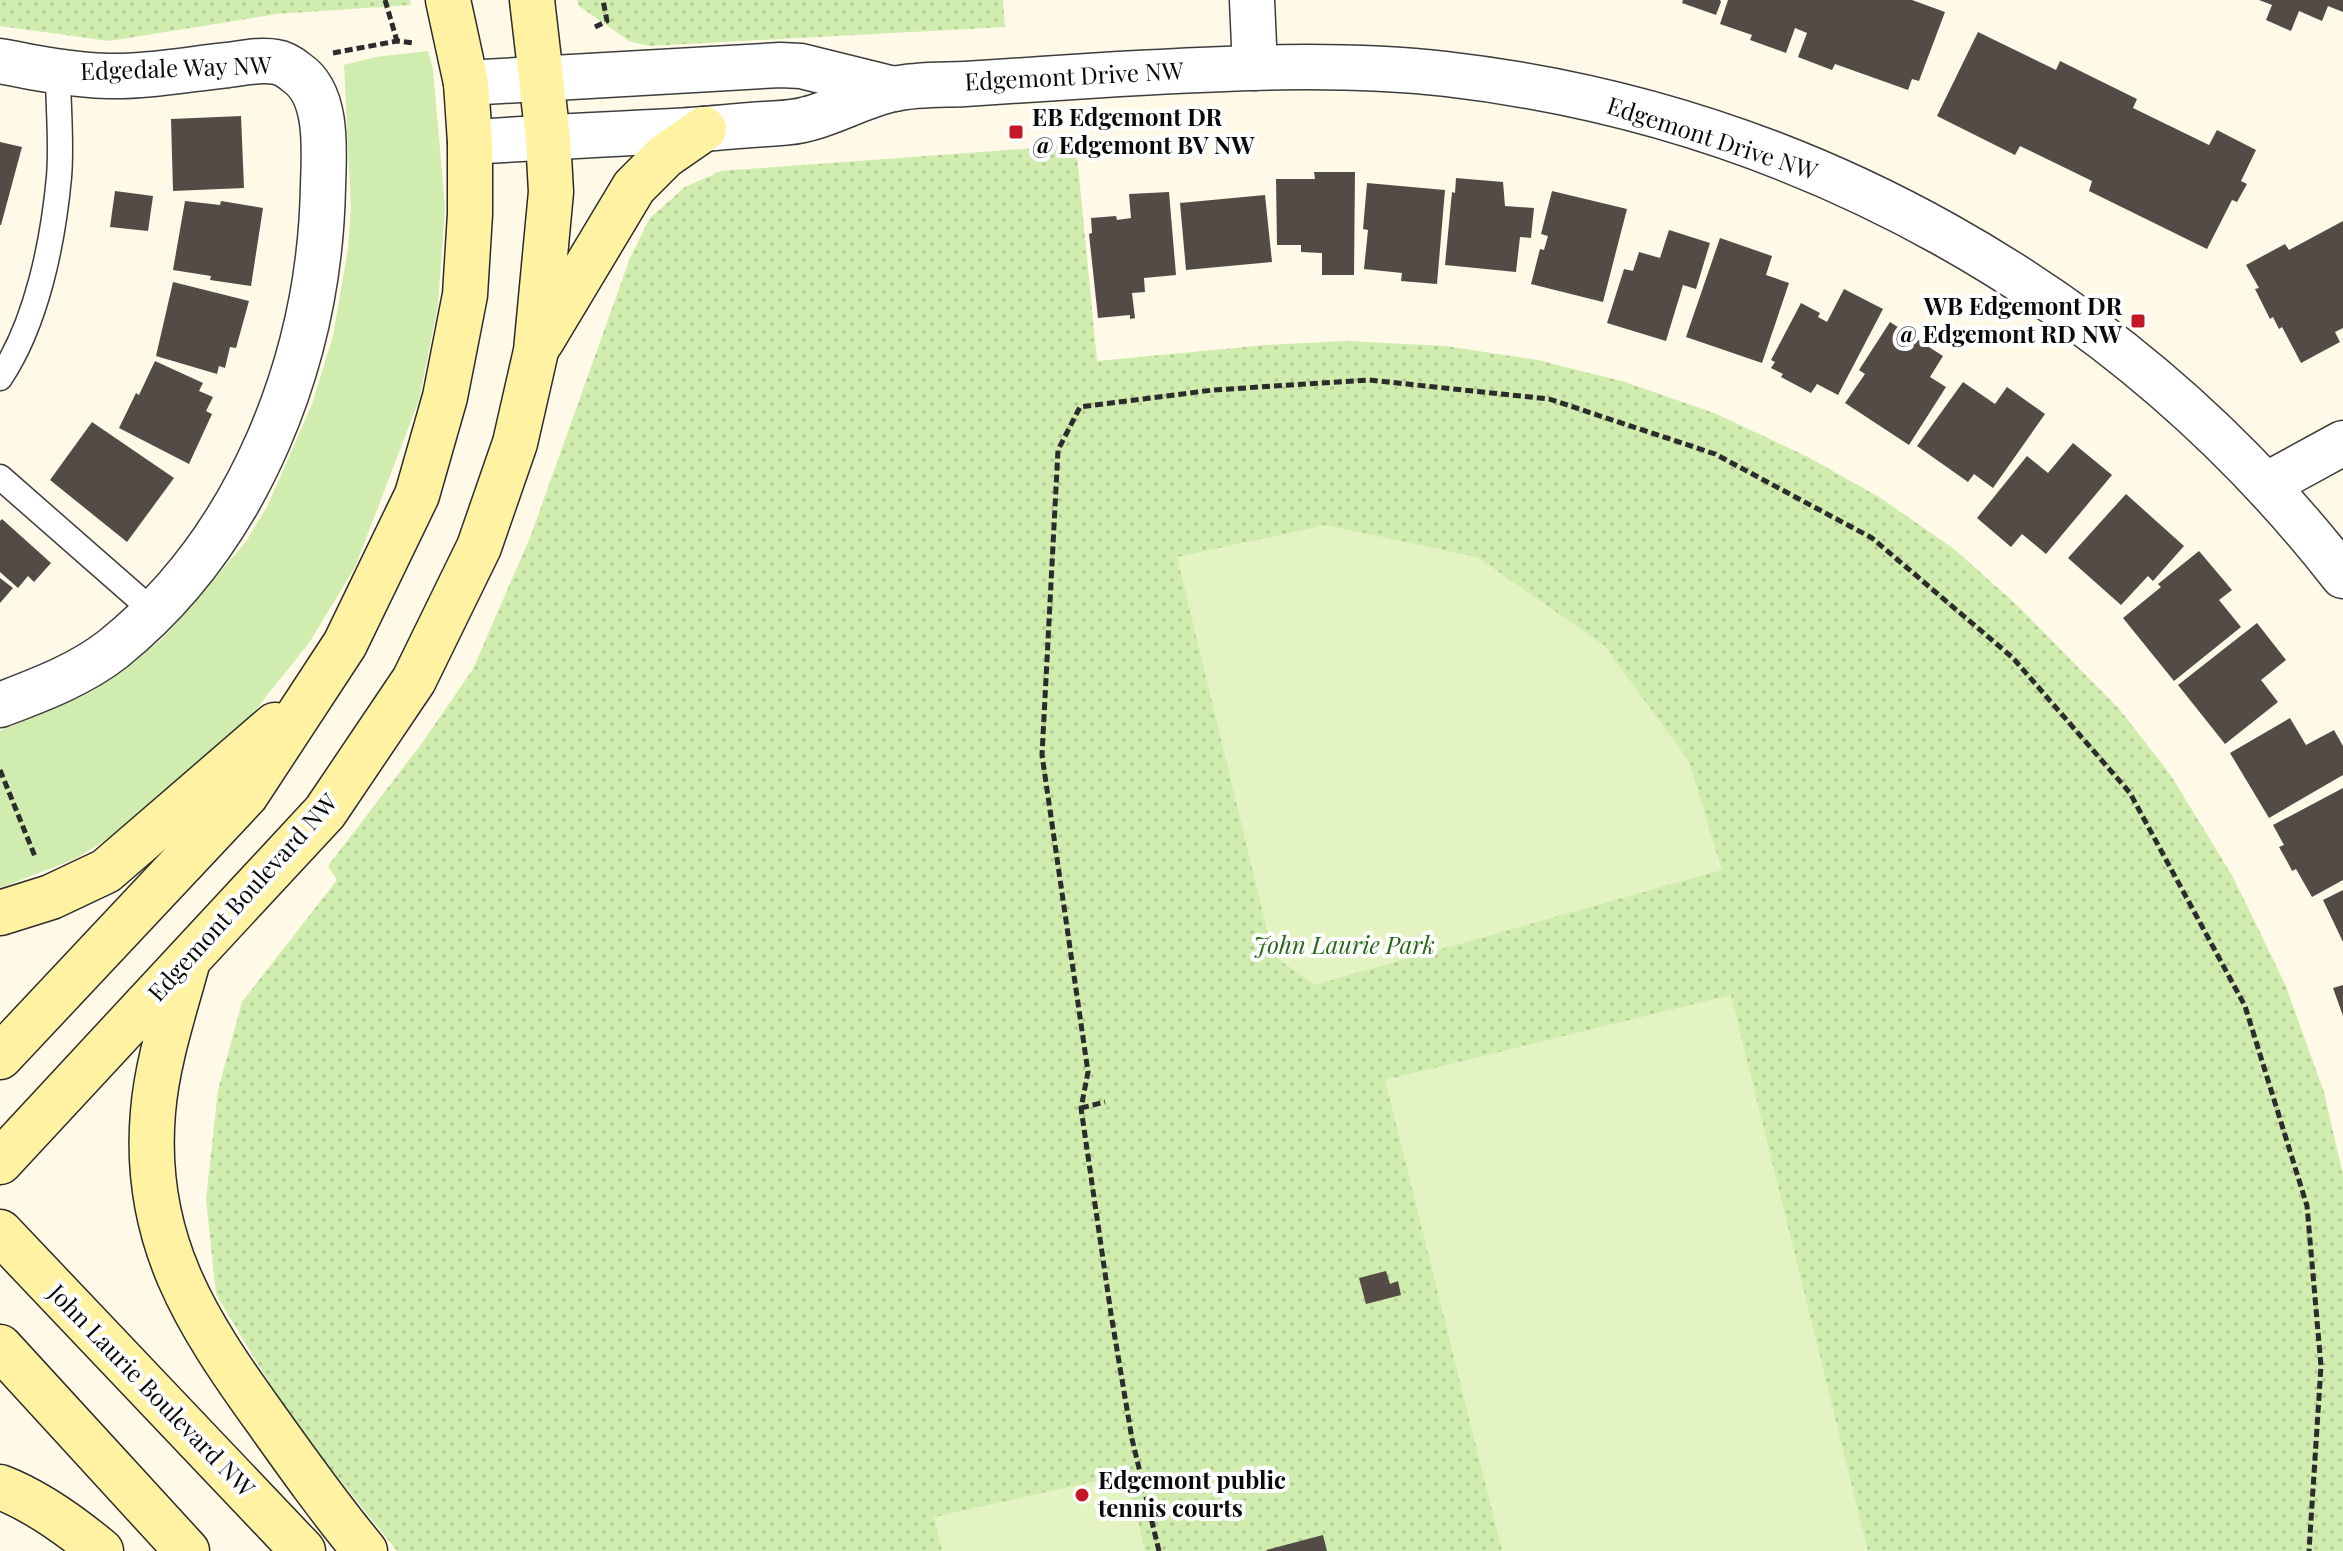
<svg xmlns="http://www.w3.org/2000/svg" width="2343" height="1551" viewBox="0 0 2343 1551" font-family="'Playfair Display',serif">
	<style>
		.grass { fill: #d0ecae }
		.park { fill: url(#park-dots) }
		.pitch { fill: #e3f3c1 }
		.building { fill: #544b46 }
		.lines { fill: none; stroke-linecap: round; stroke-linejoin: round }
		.lane-casing { stroke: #3d3d3d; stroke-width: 27 }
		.street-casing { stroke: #3d3d3d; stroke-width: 47 }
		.secondary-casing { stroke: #2c2c2c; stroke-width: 47 }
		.path { stroke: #2c2c2c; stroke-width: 5; stroke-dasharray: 8 4; stroke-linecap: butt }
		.lane { stroke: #fff; stroke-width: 24 }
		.street { stroke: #fff; stroke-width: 44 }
		.secondary { stroke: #fff2a2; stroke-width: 44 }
		.poi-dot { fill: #c51725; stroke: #fff; stroke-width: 3 }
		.labels { text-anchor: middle; stroke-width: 8; stroke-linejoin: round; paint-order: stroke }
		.street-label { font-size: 24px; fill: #0a0a0a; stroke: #fff }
		.poi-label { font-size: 24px; font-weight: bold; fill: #0a0a0a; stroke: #fff; text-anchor: start }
		.park-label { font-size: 24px; font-style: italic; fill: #296616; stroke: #fff }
	</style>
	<defs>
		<pattern id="park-dots" width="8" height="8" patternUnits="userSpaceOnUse" patternTransform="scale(2)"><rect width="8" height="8" fill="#d0ecae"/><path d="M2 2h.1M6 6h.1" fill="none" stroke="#b1c994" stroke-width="1.8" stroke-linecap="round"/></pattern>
	</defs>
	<rect width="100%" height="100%" fill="#fffae7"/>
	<!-- grass -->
	<polygon class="grass" points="428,51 433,69 445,207 438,305 419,400 355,567 309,643 249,718 144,817 75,859 0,888 0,731 90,693 161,640 245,543 267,507 312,404 333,336 348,249 351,208 344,65 375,57"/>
	<!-- park -->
	<g class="park">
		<polygon points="0,0 410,0 411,5 277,14 109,41 0,26"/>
		<polygon points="577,0 1003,0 1005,27 649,46 629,41 579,6"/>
		<polygon points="1076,145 1097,361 1266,345 1346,341 1445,346 1538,360 1625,382 1714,413 1806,456 1879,497 1954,549 2018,606 2120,710 2170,774 2233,877 2285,984 2324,1092 2343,1175 2343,1551 397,1551 291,1419 216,1294 206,1199 218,1090 242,1002 337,880 328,866 422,743 473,669 531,535 630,258 650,218 685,187 721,171"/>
	</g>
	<!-- pitch -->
	<g class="pitch">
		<polygon points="1326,525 1477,557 1604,645 1689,761 1722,870 1314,985 1273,955 1177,557"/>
		<polygon points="1731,995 1868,1551 1502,1551 1385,1080"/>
		<polygon points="1127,1474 1145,1551 942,1551 934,1517"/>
	</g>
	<!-- building -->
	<g class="building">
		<polygon points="1683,0 1720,0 1721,2 1716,15 1682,3"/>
		<polygon points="1728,0 1912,0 1945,12 1919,81 1912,79 1908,90 1835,64 1832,70 1798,57 1807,33 1795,28 1786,53 1750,40 1752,35 1720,24"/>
		<polygon points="2259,0 2343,0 2343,12 2328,6 2322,21 2299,11 2291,31 2266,20 2272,5"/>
		<polygon points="1978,32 2056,70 2060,61 2137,99 2133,108 2209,145 2217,130 2256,150 2241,181 2247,184 2237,202 2232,200 2207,249 2089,191 2092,181 2020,146 2015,155 1937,116"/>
		<polygon points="241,116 244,188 173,191 171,119"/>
		<polygon points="0,142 22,147 1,225 0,225"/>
		<polygon points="1314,172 1355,172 1354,275 1322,275 1322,253 1301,252 1301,245 1277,245 1276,179 1315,179"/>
		<polygon points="1456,178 1503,182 1505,206 1534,208 1531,238 1520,237 1516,272 1445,265 1452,192 1455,193"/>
		<polygon points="1367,183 1445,190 1437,284 1401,281 1402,273 1364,269 1368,230 1363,229"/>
		<polygon points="115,191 153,196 148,231 110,227"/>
		<polygon points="1552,191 1627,209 1603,302 1531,284 1540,249 1544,250 1548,236 1541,234"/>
		<polygon points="1169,192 1176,275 1144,278 1145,292 1132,293 1135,318 1130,319 1130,315 1098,318 1089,234 1092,233 1091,218 1116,216 1117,220 1131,218 1129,194"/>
		<polygon points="1265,195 1272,262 1186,270 1180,203"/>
		<polygon points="185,201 220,205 221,201 263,208 251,286 210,280 211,276 173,270"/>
		<polygon points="2343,221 2343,328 2335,332 2340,342 2301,363 2282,327 2279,329 2273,317 2270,319 2255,289 2259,288 2246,265 2285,244 2289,250"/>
		<polygon points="1669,230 1710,243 1696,289 1683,285 1666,341 1607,323 1624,269 1633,271 1639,252 1660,258"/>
		<polygon points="1720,238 1772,256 1766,275 1789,283 1762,363 1686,337"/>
		<polygon points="173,282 249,301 236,348 230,347 225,368 219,366 217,374 156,356"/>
		<polygon points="1844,289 1883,309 1838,395 1817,384 1811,393 1781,377 1783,374 1771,368 1775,362 1771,360 1801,303 1820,313 1818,317 1827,322"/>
		<polygon points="1890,322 1943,356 1930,377 1946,387 1909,445 1845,403 1865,374 1859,370"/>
		<polygon points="155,361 203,383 199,391 213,397 206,411 212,414 189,464 119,428 136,393 139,395"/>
		<polygon points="1963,382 1995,404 2007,387 2045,414 1993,488 1974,474 1968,482 1917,446"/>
		<polygon points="92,422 174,478 127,542 50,480"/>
		<polygon points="2073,443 2112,475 2046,554 2022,534 2011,547 1977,518 2027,456 2048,473"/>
		<polygon points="2126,494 2184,546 2153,581 2148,576 2121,605 2068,558"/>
		<polygon points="2,519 51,563 34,582 28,576 18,588 0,572 0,521"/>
		<polygon points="2199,551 2232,590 2219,600 2241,627 2174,681 2123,618 2161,587 2158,584"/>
		<polygon points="0,578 13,588 0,603"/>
		<polygon points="2257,623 2286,660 2261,680 2278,702 2225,744 2178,685"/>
		<polygon points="2290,718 2306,745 2334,730 2343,746 2343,775 2269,818 2230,753"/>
		<polygon points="2343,788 2343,880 2312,897 2296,869 2292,871 2288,863 2279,847 2284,845 2273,825"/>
		<polygon points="2343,890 2343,942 2323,900"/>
		<polygon points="2343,985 2343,1016 2333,988"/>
		<polygon points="1386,1271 1390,1284 1398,1281 1401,1295 1366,1304 1359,1278"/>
		<polygon points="1323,1535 1327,1551 1267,1551 1266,1550"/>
	</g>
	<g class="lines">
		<!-- lane casing -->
		<g class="lane-casing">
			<g id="lane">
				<path d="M0,378C37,323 53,242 59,177C62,143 58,106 58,72"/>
				<polyline points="0,477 154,612"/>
			</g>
		</g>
		<!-- street casing -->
		<g class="street-casing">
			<g id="street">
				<polyline points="1252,0 1255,68"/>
				<path d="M0,61C36,68 71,75 108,76C148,77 188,69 228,65C243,63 261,59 276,62C283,63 291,68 297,73C329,95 324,151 323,186C320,358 250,539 113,649C80,675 39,690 0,705"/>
				<polyline points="466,83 780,65 801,66 894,89"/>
				<path d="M470,142C538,138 606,134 674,131C705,129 736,126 766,124C780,123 794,123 807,119C836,112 864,95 894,89C916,84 942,85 965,84C1016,81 1068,77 1119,74C1227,68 1338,62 1446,74C1801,115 2123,294 2343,576"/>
				<polyline points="2266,485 2343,443"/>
			</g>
		</g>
		<!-- secondary casing -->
		<g class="secondary-casing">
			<g id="secondary">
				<polyline points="541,342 634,187 665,156 704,129"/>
				<polyline points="0,913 51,897 106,871 275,725"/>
				<path d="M187,964C174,1012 157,1062 153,1112C142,1239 196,1322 266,1419C298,1464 330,1509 365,1551"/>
				<polyline points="0,1057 246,795 345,644 417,495 445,397 465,295 470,214 470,142 466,83 448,0"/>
				<polyline points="0,1162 325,812 414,680 479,547 515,443 536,351 551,192 548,138 532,0"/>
				<polyline points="0,1232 303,1551"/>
				<polyline points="0,1347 187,1551"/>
				<path d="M0,1487C37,1501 71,1526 101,1551"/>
			</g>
		</g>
		<!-- path -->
		<g class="path">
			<polyline points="385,0 397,41"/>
			<polyline points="595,27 607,21 603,0"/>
			<polyline points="333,53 397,41 414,43"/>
			<polyline points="0,770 36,859"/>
			<polyline points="1081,1108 1105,1102"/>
			<polyline points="1159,1551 1132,1439 1111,1314 1081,1108 1088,1072 1042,755 1058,450 1080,407 1213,390 1369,380 1549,399 1715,454 1872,538 2013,658 2130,793 2245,1006 2307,1206 2321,1366 2309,1551"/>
		</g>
		<!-- lane -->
		<use href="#lane" class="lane"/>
		<!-- street -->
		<use href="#street" class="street"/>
		<!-- secondary -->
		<use href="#secondary" class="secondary"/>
	</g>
	<!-- markers -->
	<g class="poi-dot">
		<rect x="1008" y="124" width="16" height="16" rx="4"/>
		<rect x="2130" y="313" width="16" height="16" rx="4"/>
		<circle cx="1082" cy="1495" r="8"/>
	</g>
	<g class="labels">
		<!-- street labels -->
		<g class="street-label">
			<text transform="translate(176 69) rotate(-2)" y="8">Edgedale Way NW</text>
			<text transform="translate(1074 77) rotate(-3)" y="8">Edgemont Drive NW</text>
			<text transform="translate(1712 139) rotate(18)" y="8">Edgemont Drive NW</text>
			<text transform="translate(243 898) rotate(-48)" y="8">Edgemont Boulevard NW</text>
			<text transform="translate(151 1391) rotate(46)" y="8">John Laurie Boulevard NW</text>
		</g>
		<!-- poi labels -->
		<g class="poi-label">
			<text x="1032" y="126">EB Edgemont DR<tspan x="1032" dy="28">@ Edgemont BV NW</tspan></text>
			<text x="2122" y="315" text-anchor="end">WB Edgemont DR<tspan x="2122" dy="28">@ Edgemont RD NW</tspan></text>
			<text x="1098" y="1489">Edgemont public<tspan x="1098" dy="28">tennis courts</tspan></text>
		</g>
		<!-- park labels -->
		<g class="park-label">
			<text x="1344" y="954">John Laurie Park</text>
		</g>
	</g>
</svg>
